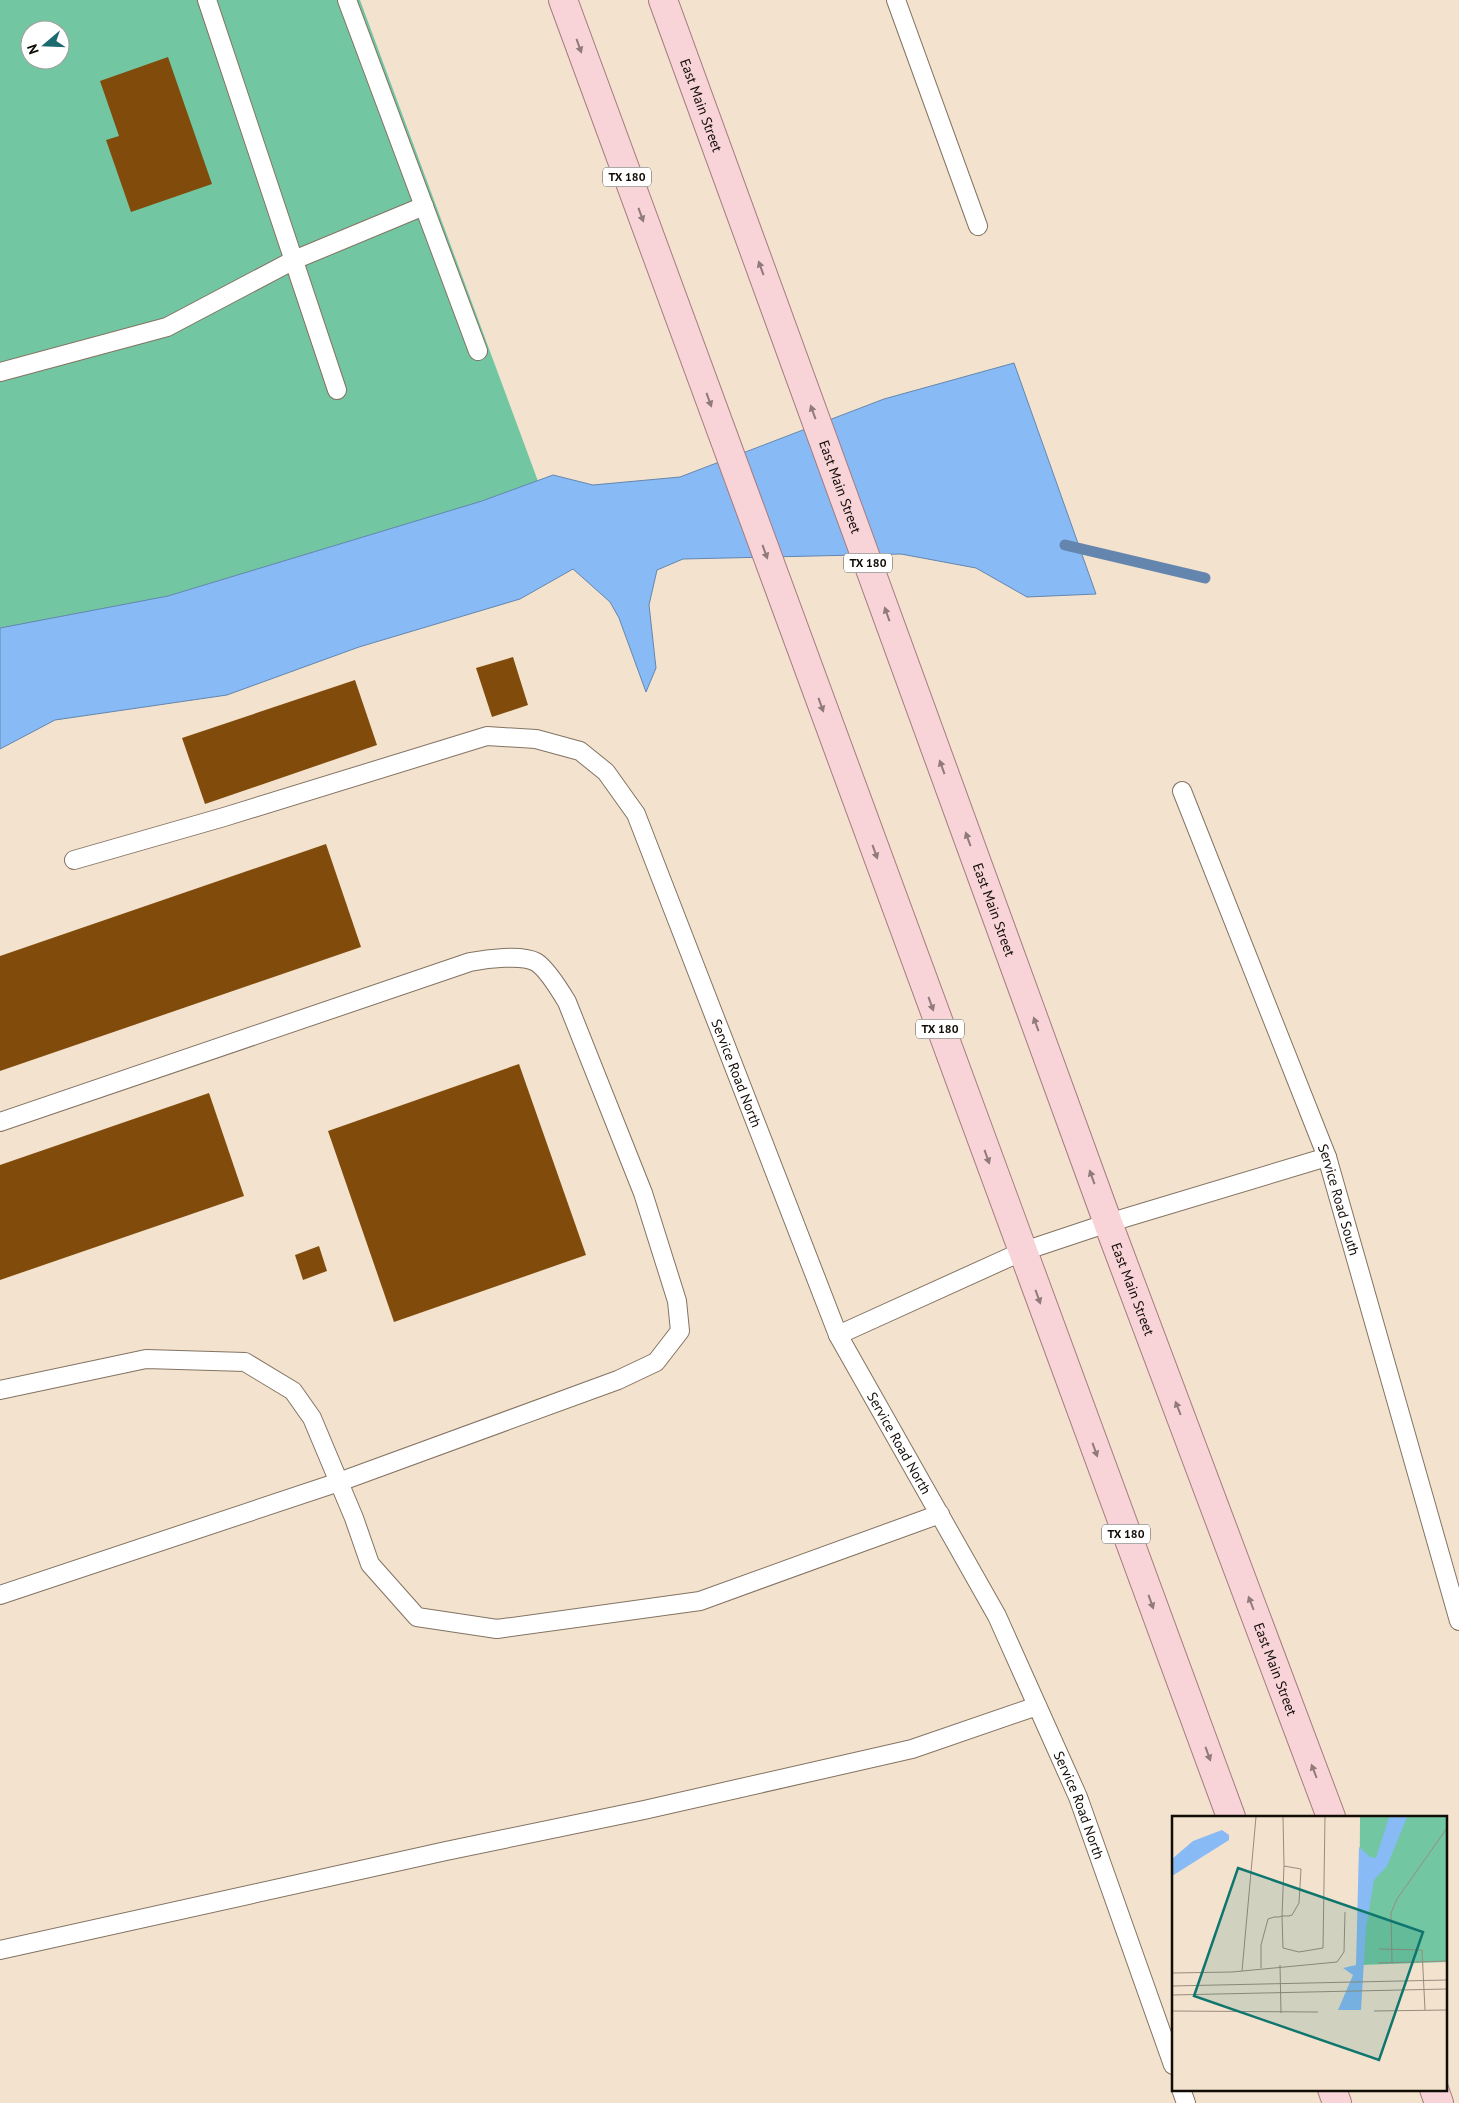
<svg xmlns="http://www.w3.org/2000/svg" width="1459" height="2103" viewBox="0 0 1459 2103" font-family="'PT Sans',sans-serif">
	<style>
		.green { fill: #72c7a2; fill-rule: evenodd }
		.water { fill: #88baf6; stroke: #6486ae }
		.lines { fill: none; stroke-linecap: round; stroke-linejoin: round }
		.stream { stroke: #6486ae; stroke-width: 11 }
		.building { fill: #814c0b }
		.service-casing { stroke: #837362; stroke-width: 20 }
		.primary-casing { stroke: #a57c7f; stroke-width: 30 }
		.service { stroke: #fff; stroke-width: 18 }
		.primary { stroke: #f8d4d9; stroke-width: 28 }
		.oneway { fill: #907a7a }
		.labels { text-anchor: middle; stroke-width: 5; stroke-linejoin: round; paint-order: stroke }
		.shield { fill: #fff; stroke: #585551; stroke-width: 1 }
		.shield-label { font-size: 12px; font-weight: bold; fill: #110c06 }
		.street-label { font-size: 14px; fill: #110c06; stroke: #fff }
		.inset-road { fill: none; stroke: #998c7e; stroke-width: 1 }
		.view { fill: #0f766e; fill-opacity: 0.15; stroke: #0f766e; stroke-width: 2.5 }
		.inset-edge { fill: none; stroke: #110c06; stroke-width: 2.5 }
	</style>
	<rect width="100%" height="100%" fill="#f3e2ce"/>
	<!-- green -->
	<path class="green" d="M0,0H360L559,538L0,727ZM30,30H60V60H30Z"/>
	<!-- water -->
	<polygon class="water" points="1014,363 1096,594 1027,597 976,568 901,554 683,559 657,570 649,605 656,668 646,692 619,618 610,602 573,569 520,599 359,647 227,695 55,720 0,749 0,628 168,596 482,501 553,475 593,485 680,477 884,399"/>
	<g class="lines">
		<!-- stream -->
		<polyline class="stream" points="1065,545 1205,578"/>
	</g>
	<!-- building -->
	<g class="building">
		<polygon points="168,57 212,184 131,212 106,140 119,136 100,81"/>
		<polygon points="513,657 528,705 492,717 476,668"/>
		<polygon points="355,680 377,745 205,804 182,738"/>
		<polygon points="326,844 361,947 0,1071 0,956"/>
		<polygon points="519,1064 586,1255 394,1322 328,1131"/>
		<polygon points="209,1093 244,1196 0,1280 0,1165"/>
		<polygon points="319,1246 327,1271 303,1280 295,1255"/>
	</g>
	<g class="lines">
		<!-- service casing -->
		<g class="service-casing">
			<g id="service">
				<polyline points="207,0 337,390"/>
				<polyline points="347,0 478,351"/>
				<polyline points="896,0 978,226"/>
				<polyline points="0,372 167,327 294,260 424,206"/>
				<path id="s1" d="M1182,791L1327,1157L1459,1621"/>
				<path id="s2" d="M74,860L224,817L487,736L536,739L580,751L606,772L636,814L838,1335L997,1616L1078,1797L1173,2065"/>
				<path d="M0,1122L470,962C486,959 522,954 536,962C546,968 561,992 567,1002L643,1193L677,1301L680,1331L656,1362L618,1380L339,1482L0,1595"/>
				<polyline points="838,1335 1021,1252 1108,1223 1327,1157"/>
				<polyline points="0,1390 146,1359 245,1362 293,1391 312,1418 354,1518 370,1564 417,1617 497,1629 700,1601 940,1514"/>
				<polyline points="0,1950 446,1851 644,1810 912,1749 1037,1706"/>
				<polyline points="1181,2089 1186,2103"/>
			</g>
		</g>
		<!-- primary casing -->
		<g class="primary-casing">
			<g id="primary">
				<polyline points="563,0 1231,1817"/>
				<path id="s3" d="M663,0L1108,1223L1331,1817"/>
				<polyline points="1332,2089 1337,2103"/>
				<polyline points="1434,2089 1439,2103"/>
			</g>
		</g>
		<!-- service -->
		<use href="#service" class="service"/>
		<!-- primary -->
		<use href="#primary" class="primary"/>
	</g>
	<!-- one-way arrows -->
	<defs><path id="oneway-solid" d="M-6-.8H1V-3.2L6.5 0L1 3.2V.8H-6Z" transform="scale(1.25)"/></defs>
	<g class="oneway">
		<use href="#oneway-solid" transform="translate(579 46) rotate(70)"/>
		<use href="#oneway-solid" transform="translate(641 215) rotate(70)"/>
		<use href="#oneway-solid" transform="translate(761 268) rotate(-110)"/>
		<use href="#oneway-solid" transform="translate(709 400) rotate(70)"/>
		<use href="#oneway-solid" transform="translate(813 412) rotate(-110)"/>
		<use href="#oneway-solid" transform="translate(765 552) rotate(70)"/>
		<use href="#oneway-solid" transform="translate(887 614) rotate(-110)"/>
		<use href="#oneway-solid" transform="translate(821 705) rotate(70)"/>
		<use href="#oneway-solid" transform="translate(942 767) rotate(-110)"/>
		<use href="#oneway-solid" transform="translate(968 839) rotate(-110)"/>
		<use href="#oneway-solid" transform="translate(875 852) rotate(70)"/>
		<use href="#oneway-solid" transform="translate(931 1004) rotate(70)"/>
		<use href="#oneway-solid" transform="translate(1036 1024) rotate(-110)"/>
		<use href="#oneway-solid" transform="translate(987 1157) rotate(70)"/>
		<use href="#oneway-solid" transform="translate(1092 1177) rotate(-110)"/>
		<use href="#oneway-solid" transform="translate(1038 1297) rotate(70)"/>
		<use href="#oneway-solid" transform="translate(1178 1408) rotate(-111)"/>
		<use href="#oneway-solid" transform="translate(1095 1450) rotate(70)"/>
		<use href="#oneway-solid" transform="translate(1151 1602) rotate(70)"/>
		<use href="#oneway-solid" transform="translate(1251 1603) rotate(-111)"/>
		<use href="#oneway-solid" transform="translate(1208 1754) rotate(70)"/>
		<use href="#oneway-solid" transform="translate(1314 1771) rotate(-111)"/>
	</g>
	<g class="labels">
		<!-- shield labels -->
		<g class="shield">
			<rect x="603" y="167.5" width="48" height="19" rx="4"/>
			<rect x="844" y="553.5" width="48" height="19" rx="4"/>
			<rect x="916" y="1019.5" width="48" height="19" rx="4"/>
			<rect x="1102" y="1524.5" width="48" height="19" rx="4"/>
		</g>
		<g class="shield-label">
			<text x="627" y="181">TX 180</text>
			<text x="868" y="567">TX 180</text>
			<text x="940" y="1033">TX 180</text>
			<text x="1126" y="1538">TX 180</text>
		</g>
		<!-- street labels -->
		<g class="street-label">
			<text dy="5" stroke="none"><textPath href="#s3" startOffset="112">East Main Street</textPath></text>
			<text dy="5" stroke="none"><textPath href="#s3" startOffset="518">East Main Street</textPath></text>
			<text dy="5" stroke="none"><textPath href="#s3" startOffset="968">East Main Street</textPath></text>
			<text dy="5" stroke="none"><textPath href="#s2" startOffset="889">Service Road North</textPath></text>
			<text dy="5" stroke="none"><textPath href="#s1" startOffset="438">Service Road South</textPath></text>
			<text dy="5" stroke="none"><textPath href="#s3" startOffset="1372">East Main Street</textPath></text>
			<text dy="5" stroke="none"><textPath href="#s2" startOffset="1294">Service Road North</textPath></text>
			<text dy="5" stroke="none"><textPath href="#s3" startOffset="1778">East Main Street</textPath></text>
			<text dy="5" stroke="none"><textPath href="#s2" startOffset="1699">Service Road North</textPath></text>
		</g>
	</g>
	<!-- overview -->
	<g transform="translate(1172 1816)">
		<rect width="275" height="275" fill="#f3e2ce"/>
		<path d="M188,1H275V146L187,149Z" fill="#72c7a2"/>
		<path d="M217,1H235L215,50L202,64L194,112L189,194H166L181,159L171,152L184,149L187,31L198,41L204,42ZM50,14L57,19V24L0,60V43L21,25Z" fill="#88baf6"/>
		<path class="inset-road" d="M111,1L112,50M207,133L250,134L253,194M206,147L275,145M220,147L219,97L225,83L275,12M108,149L109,197M89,152V129L96,103L102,101H107L110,100H117L120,99L127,87L129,53L112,50L110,100L111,132L127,136L151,132L153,1M70,155L84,1M0,157L60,156L165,146L172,136L173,96M0,170L275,164M0,179L275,173M0,195L146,196M202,195L275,194"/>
		<path class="view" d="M66,52L251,116L207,244L22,180Z"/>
		<rect width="275" height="275" class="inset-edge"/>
	</g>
	<!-- north arrow -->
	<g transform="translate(45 45) rotate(251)"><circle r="24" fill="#ffffff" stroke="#a09e9b"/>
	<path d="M0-4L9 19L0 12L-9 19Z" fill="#1e6a71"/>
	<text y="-8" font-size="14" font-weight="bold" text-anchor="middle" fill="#110c06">N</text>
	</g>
</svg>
